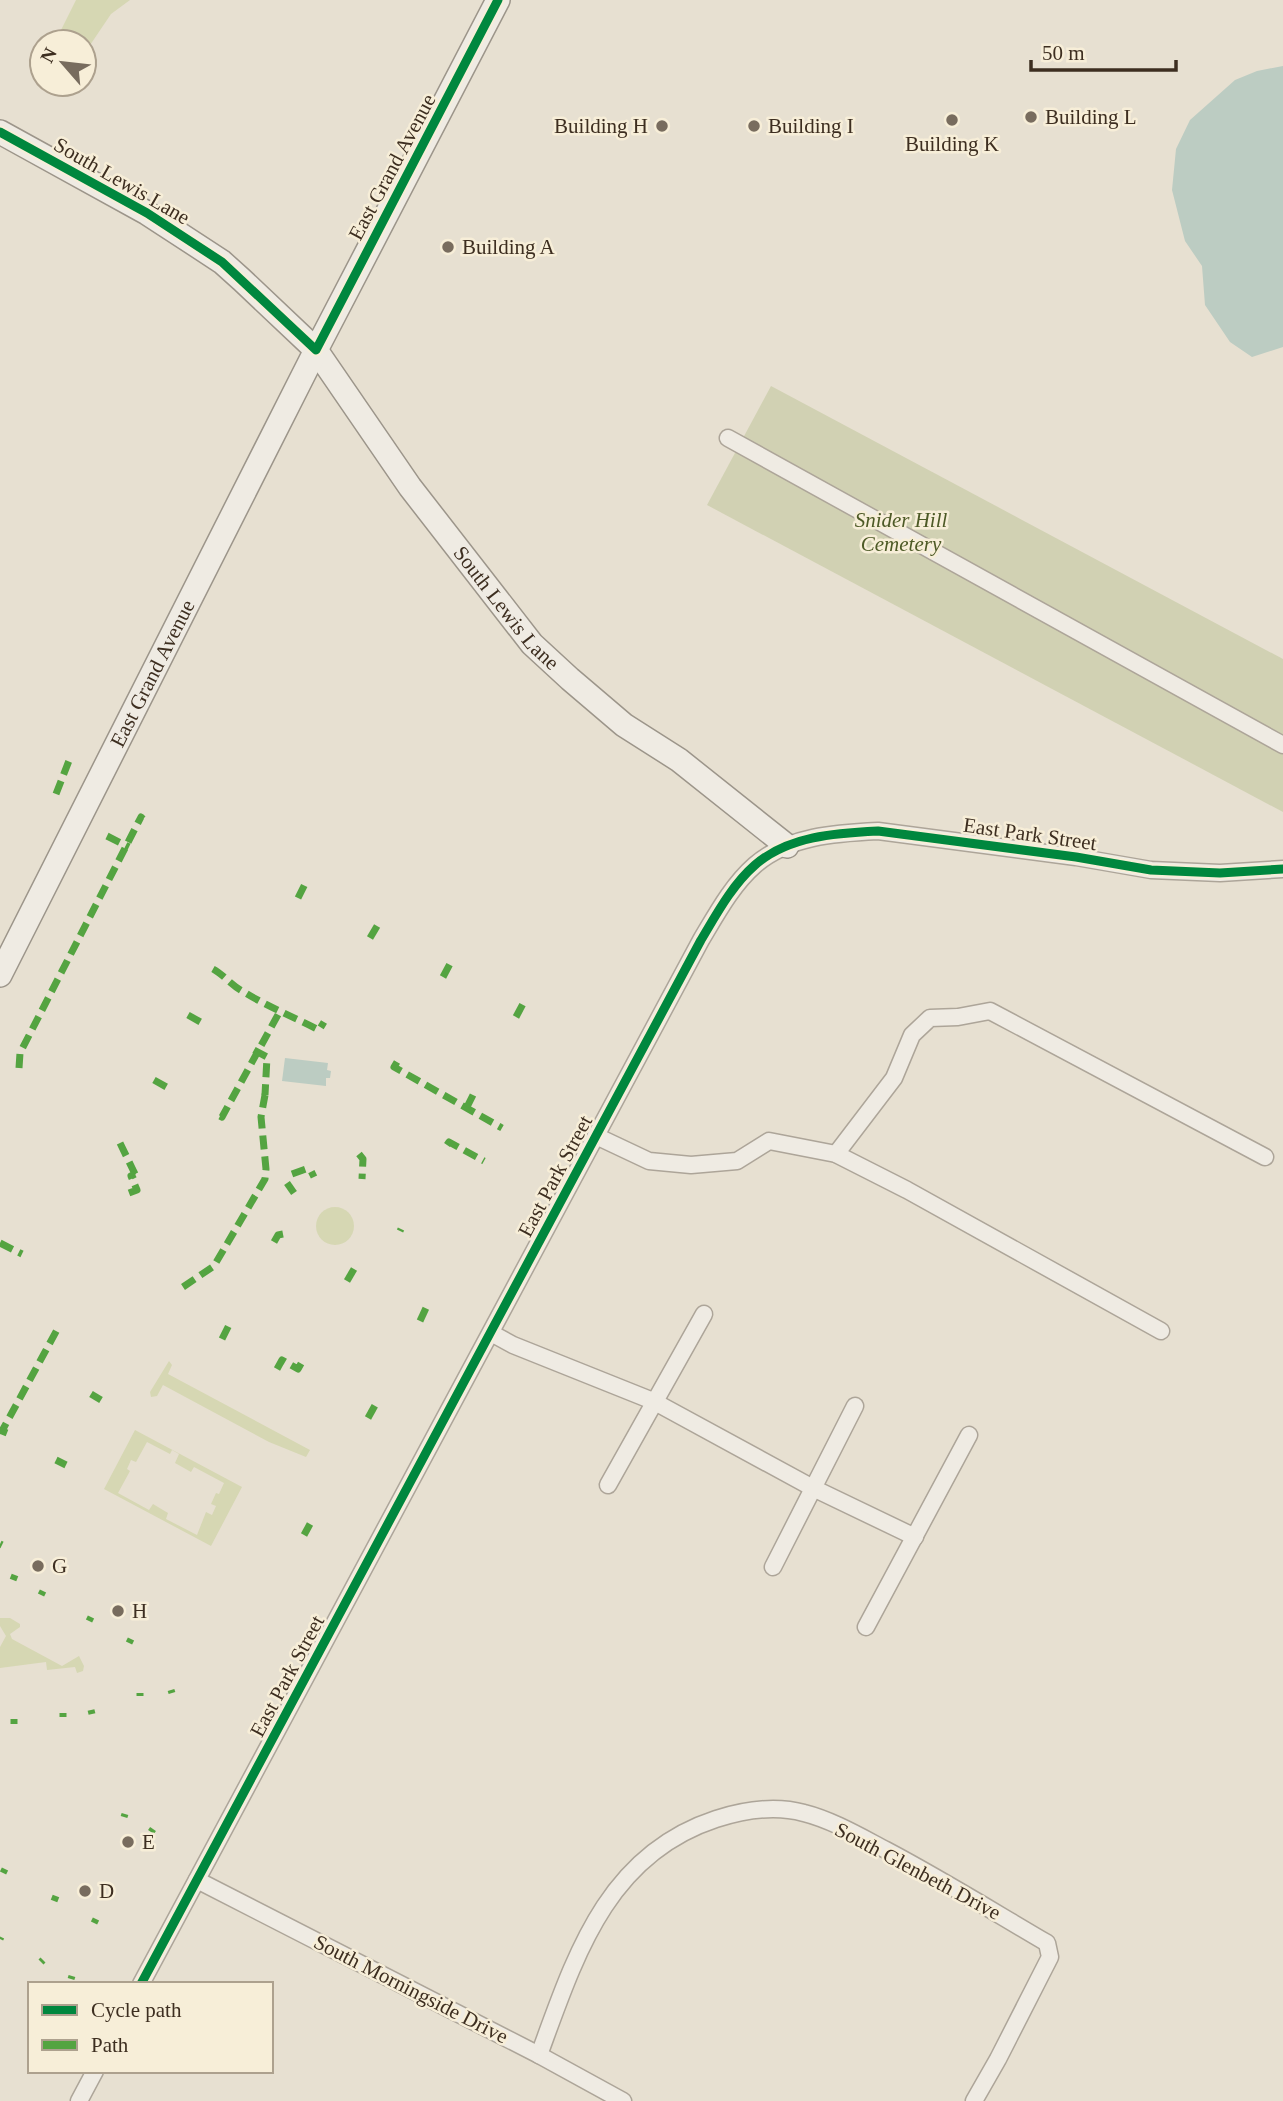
<svg xmlns="http://www.w3.org/2000/svg" width="1283" height="2101" viewBox="0 0 1283 2101" font-family="'Times New Roman',serif">
	<style>
		.green { fill: #d6d7b3; fill-rule: evenodd }
		.cemetery { fill: #d1d1b3 }
		.water { fill: #bcccc2 }
		.lines { fill: none; stroke-linecap: round; stroke-linejoin: round }
		.street-casing { stroke: #ada599; stroke-width: 19 }
		.secondary-casing { stroke: #9c958a; stroke-width: 26 }
		.street { stroke: #efebe3; stroke-width: 16 }
		.secondary { stroke: #efebe3; stroke-width: 23 }
		.quiet { stroke: #54a441; stroke-width: 7; stroke-dasharray: 14 7; stroke-linecap: butt }
		.cycleway-casing { stroke: #f7eed8; stroke-width: 13 }
		.cycleway { stroke: #00873e; stroke-width: 9 }
		.poi-dot { fill: #786c5e; stroke: #f7eed8; stroke-width: 2.5 }
		.labels { text-anchor: middle; stroke-width: 5; stroke-linejoin: round; paint-order: stroke }
		.poi-label { font-size: 21px; fill: #3d2e20; stroke: #f7eed8; text-anchor: start }
		.street-label { font-size: 21px; fill: #3d2e20; stroke: #f7eed8 }
		.park-label { font-size: 21px; font-style: italic; fill: #4d5a26; stroke: #f7eed8 }
	</style>
	<rect width="100%" height="100%" fill="#e7e0d1"/>
	<!-- green -->
	<g class="green">
		<polygon points="76,0 130,0 111,14 84,54 84,42 55,42"/>
		<circle cx="335" cy="1226" r="19"/>
		<polygon points="169,1361 172,1365 168,1374 310,1450 306,1457 269,1442 163,1385 157,1396 151,1397 150,1392"/>
		<path d="M135,1430L242,1487L211,1546L104,1489ZM147,1442L170,1454L172,1450L179,1454L175,1463L191,1472L194,1467L224,1483L219,1494L216,1493L211,1504L216,1506L212,1515L206,1512L197,1535L166,1519L168,1513L153,1504L149,1510L118,1493L130,1471L127,1469L131,1460L136,1462Z"/>
		<polygon points="0,1618 10,1618 20,1624 20,1627 10,1634 12,1639 62,1666 79,1656 84,1666 83,1671 77,1673 75,1667 47,1670 46,1662 0,1668 0,1647 6,1636 0,1626"/>
	</g>
	<!-- cemetery -->
	<polygon class="cemetery" points="771,386 1283,659 1283,812 707,505"/>
	<!-- water -->
	<g class="water">
		<polygon points="1283,66 1283,347 1252,357 1230,342 1205,305 1202,266 1185,241 1172,190 1176,149 1190,120 1235,80 1257,71"/>
		<polygon points="285,1058 328,1063 327,1070 331,1071 330,1078 326,1078 326,1086 282,1081"/>
	</g>
	<g class="lines">
		<!-- street casing -->
		<g class="street-casing">
			<g id="street">
				<polyline points="728,438 1283,745"/>
				<polyline points="596,1136 649,1161 691,1165 737,1161 769,1141 836,1154 907,1190 1161,1331"/>
				<polyline points="836,1154 894,1078 912,1035 930,1018 958,1017 990,1011 1265,1157"/>
				<polyline points="491,1333 513,1345 653,1401 813,1488 915,1537"/>
				<polyline points="608,1485 704,1314"/>
				<polyline points="773,1567 855,1406"/>
				<polyline points="866,1627 969,1435"/>
				<polyline points="197,1880 539,2055 623,2101"/>
				<path d="M141,1984L701,940C716,915 732,885 755,865C788,836 836,833 878,831L1076,857L1151,870L1220,873L1283,869"/>
				<path d="M539,2055C575,1957 606,1855 716,1819C744,1810 775,1805 804,1813C832,1820 861,1837 886,1850C941,1879 994,1912 1047,1943L1050,1957L998,2059L974,2101"/>
				<polyline points="79,2101 95,2071"/>
			</g>
		</g>
		<!-- secondary casing -->
		<g class="secondary-casing">
			<g id="secondary">
				<path id="s1" d="M0,132L147,213L222,262L242,280L316,350L410,487L532,644L570,679L624,725L679,760L787,846"/>
				<path id="s2" d="M0,975L316,350L498,0"/>
			</g>
		</g>
		<!-- street -->
		<use href="#street" class="street"/>
		<!-- secondary -->
		<use href="#secondary" class="secondary"/>
		<!-- quiet -->
		<g class="quiet">
			<polyline points="56,794 70,758"/>
			<polyline points="107,836 129,847"/>
			<polyline points="298,898 307,880"/>
			<polyline points="370,938 380,921"/>
			<path d="M213,969C224,975 232,986 244,992C268,1007 294,1017 319,1030L324,1022"/>
			<polyline points="443,977 452,960"/>
			<polyline points="188,1015 204,1024"/>
			<polyline points="516,1017 525,1000"/>
			<polyline points="254,1050 267,1057 265,1095"/>
			<polyline points="397,1062 394,1067 502,1128"/>
			<polyline points="19,1068 20,1053 141,817 143,819"/>
			<polyline points="154,1080 170,1089"/>
			<polyline points="467,1107 473,1095"/>
			<polyline points="220,1116 222,1117 280,1011"/>
			<polyline points="120,1143 135,1174 141,1178"/>
			<polyline points="447,1145 449,1142 484,1161"/>
			<polyline points="359,1154 363,1159 362,1179"/>
			<polyline points="292,1174 306,1169 311,1171 314,1177"/>
			<polyline points="287,1183 294,1193"/>
			<polyline points="129,1193 137,1190 131,1176 135,1174"/>
			<polyline points="400,1231 401,1229"/>
			<polyline points="274,1242 278,1235 283,1234"/>
			<polyline points="0,1243 22,1254"/>
			<polyline points="347,1281 354,1269"/>
			<polyline points="183,1287 214,1266 265,1179 266,1169 261,1117 265,1095 270,1095"/>
			<polyline points="420,1321 426,1308"/>
			<polyline points="222,1339 231,1321"/>
			<polyline points="277,1369 282,1360 298,1369 303,1360"/>
			<polyline points="91,1394 101,1400"/>
			<polyline points="368,1418 378,1400"/>
			<polyline points="7,1433 2,1431 58,1328"/>
			<polyline points="56,1460 66,1465"/>
			<polyline points="304,1535 310,1524"/>
			<polyline points="0,1544 2,1545"/>
			<polyline points="13,1580 15,1575"/>
			<polyline points="41,1595 43,1591"/>
			<polyline points="89,1621 91,1617"/>
			<polyline points="129,1643 131,1639"/>
			<polyline points="171,1690 172,1693"/>
			<polyline points="140,1693 140,1696"/>
			<polyline points="91,1710 92,1714"/>
			<polyline points="63,1713 63,1717"/>
			<polyline points="14,1719 14,1724"/>
			<polyline points="124,1817 125,1814"/>
			<polyline points="151,1832 153,1829"/>
			<polyline points="3,1873 5,1869"/>
			<polyline points="54,1901 56,1896"/>
			<polyline points="94,1923 96,1919"/>
			<polyline points="0,1939 1,1937"/>
			<polyline points="41,1962 43,1960"/>
			<polyline points="71,1979 72,1976"/>
		</g>
		<!-- cycleway casing -->
		<g class="cycleway-casing">
			<g id="cycleway">
				<polyline points="0,132 147,213 222,262 316,350 498,0"/>
				<path d="M141,1984L701,940C716,915 732,885 755,865C788,836 836,833 878,831L1076,857L1151,870L1220,873L1283,869"/>
			</g>
		</g>
		<!-- cycleway -->
		<use href="#cycleway" class="cycleway"/>
	</g>
	<!-- markers -->
	<g class="poi-dot">
		<circle cx="1031" cy="117" r="7"/>
		<circle cx="952" cy="120" r="7"/>
		<circle cx="662" cy="126" r="7"/>
		<circle cx="754" cy="126" r="7"/>
		<circle cx="448" cy="247" r="7"/>
		<circle cx="38" cy="1566" r="7"/>
		<circle cx="118" cy="1611" r="7"/>
		<circle cx="128" cy="1842" r="7"/>
		<circle cx="85" cy="1891" r="7"/>
	</g>
	<g class="labels">
		<!-- poi labels -->
		<g class="poi-label">
			<text x="1045" y="124">Building L</text>
			<text x="648" y="133" text-anchor="end">Building H</text>
			<text x="768" y="133">Building I</text>
			<text x="952" y="151" text-anchor="middle">Building K</text>
			<text x="462" y="254">Building A</text>
			<text x="52" y="1573">G</text>
			<text x="132" y="1618">H</text>
			<text x="142" y="1849">E</text>
			<text x="99" y="1898">D</text>
		</g>
		<!-- street labels -->
		<g class="street-label">
			<text transform="translate(392 167) rotate(-62)" y="7">East Grand Avenue</text>
			<text transform="translate(122 181) rotate(30)" y="7">South Lewis Lane</text>
			<text dy="7" stroke="none"><textPath href="#s1" startOffset="707">South Lewis Lane</textPath></text>
			<text dy="7" stroke="none"><textPath href="#s2" startOffset="338">East Grand Avenue</textPath></text>
			<text transform="translate(1030 834) rotate(8)" y="7">East Park Street</text>
			<text transform="translate(555 1176) rotate(-62)" y="7">East Park Street</text>
			<text transform="translate(287 1676) rotate(-62)" y="7">East Park Street</text>
			<text transform="translate(918 1871) rotate(28)" y="7">South Glenbeth Drive</text>
			<text transform="translate(411 1989) rotate(27)" y="7">South Morningside Drive</text>
		</g>
		<!-- park labels -->
		<g class="park-label">
			<text x="901" y="527">Snider Hill<tspan x="901" dy="24">Cemetery</tspan></text>
		</g>
	</g>
	<!-- legend -->
	<rect x="28" y="1982" width="245" height="91" fill="#f7eed8" stroke="#ada18e" stroke-width="2"/>
	<rect x="42" y="2005" width="35" height="10" fill="#00873e" stroke="#ada18e" stroke-width="2"/>
	<text x="91" y="2017" font-size="21" fill="#3d2e20">Cycle path</text>
	<rect x="42" y="2040" width="35" height="10" fill="#54a441" stroke="#ada18e" stroke-width="2"/>
	<text x="91" y="2052" font-size="21" fill="#3d2e20">Path</text>
	<!-- north arrow -->
	<g transform="translate(63 63) rotate(298)"><circle r="33" fill="#f7eed8" stroke="#ada18e" stroke-width="2"/>
	<path d="M0-5L12 26L0 18L-12 26Z" fill="#786c5e"/>
	<text y="-10" font-size="19" font-weight="bold" text-anchor="middle" fill="#3d2e20">N</text>
	</g>
	<!-- scale -->
	<path d="M1031 60v10h145v-10" fill="none" stroke="#3d2e20" stroke-width="3.5"/>
	<text x="1042" y="60" font-size="21" fill="#3d2e20" stroke="#f7eed8" stroke-width="5" paint-order="stroke">50 m</text>
</svg>
